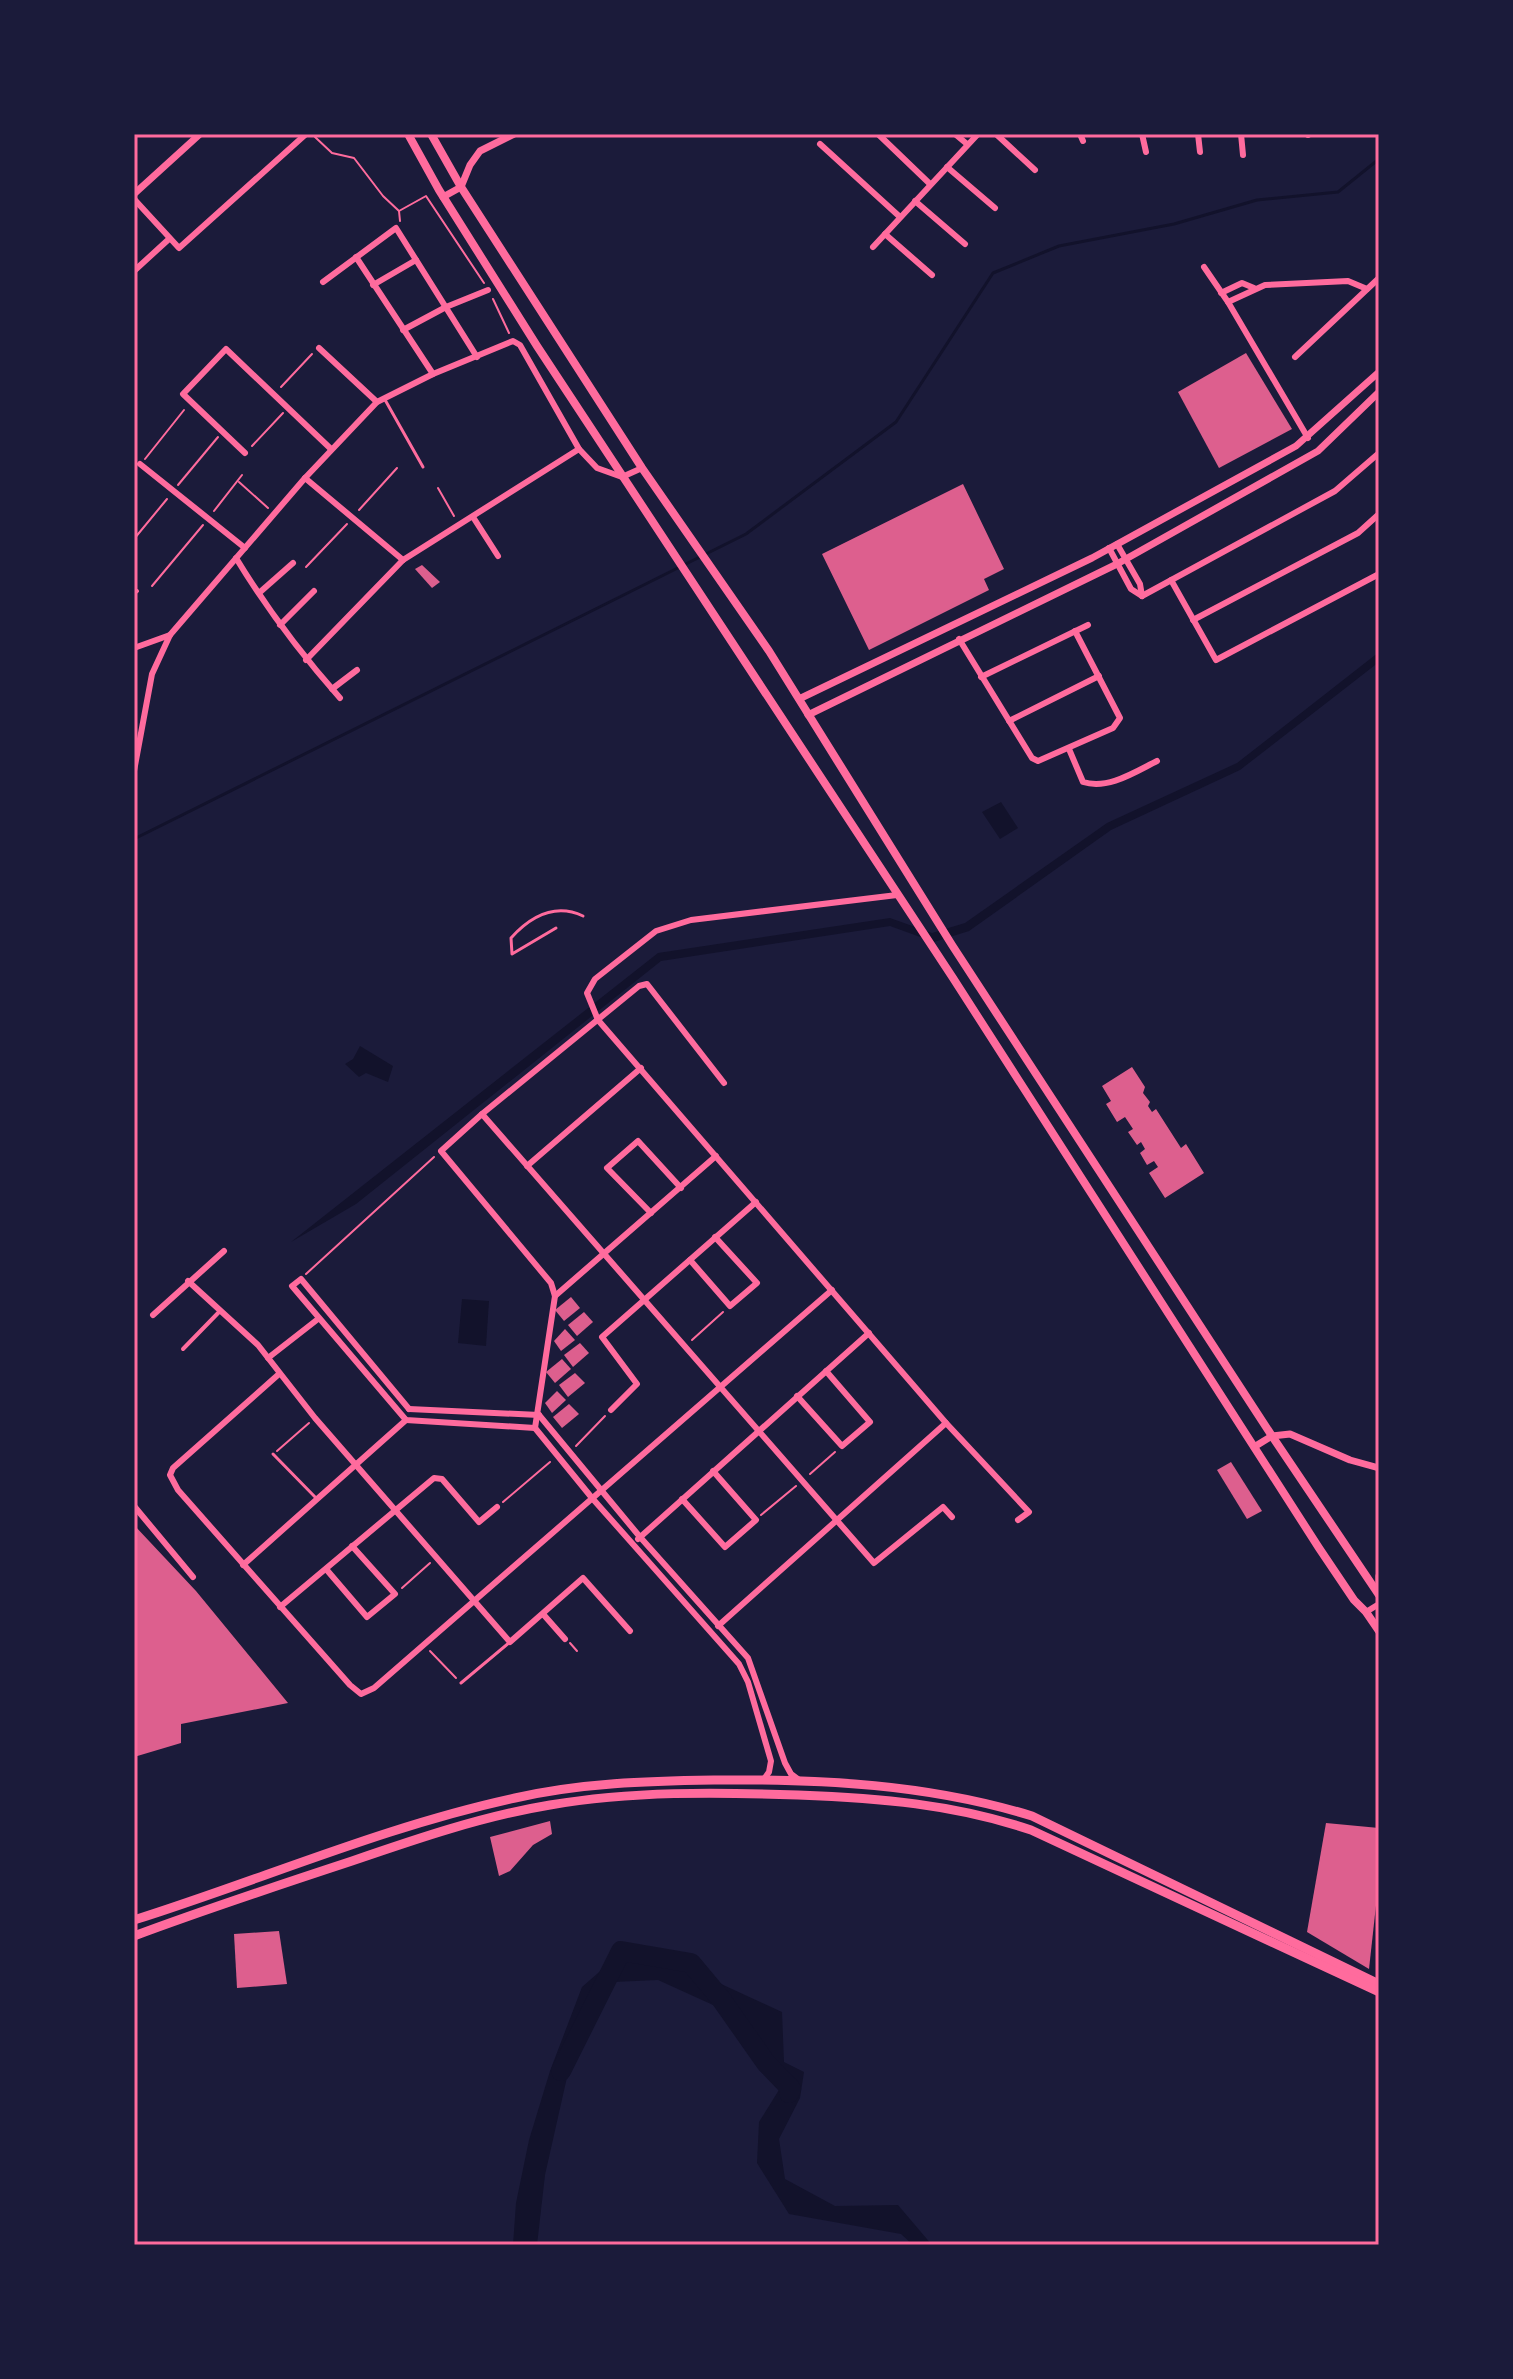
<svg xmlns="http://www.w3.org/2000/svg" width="1513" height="2379" viewBox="0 0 1513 2379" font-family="'Space Grotesk',sans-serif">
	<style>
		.water { fill: #12122b }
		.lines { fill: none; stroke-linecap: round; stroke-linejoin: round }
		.stream { stroke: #12122b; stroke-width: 3 }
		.river { stroke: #12122b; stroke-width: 20 }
		.building { fill: #dd5f8e }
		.path { stroke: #ff6b9d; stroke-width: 2 }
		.service { stroke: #ff6b9d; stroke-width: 3 }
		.pedestrian { stroke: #ff6b9d; stroke-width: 4 }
		.minor { stroke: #ff6b9d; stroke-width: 6 }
		.tertiary { stroke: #ff6b9d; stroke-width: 7 }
		.secondary { stroke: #ff6b9d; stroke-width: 8 }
		.primary { stroke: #ff6b9d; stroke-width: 9 }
		.neatline { fill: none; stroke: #ff6b9d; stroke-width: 3 }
	</style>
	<rect width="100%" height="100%" fill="#1b1b3a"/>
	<!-- water -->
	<g class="water">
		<polygon points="1379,652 1379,662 1240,770 1111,830 969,931 934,942 890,926 661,961 356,1204 291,1242 658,953 890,918 932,933 965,923 1107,823 1237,763"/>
		<polygon points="1001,802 1018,828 1000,839 982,812"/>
		<polygon points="360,1046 393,1066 388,1082 366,1073 359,1077 345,1064 353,1059"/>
		<polygon points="462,1299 489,1301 486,1346 458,1343"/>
		<polygon points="668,1950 719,1983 782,2012 784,2062 804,2072 800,2098 779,2139 785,2179 835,2206 898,2205 932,2245 913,2245 901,2234 789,2214 757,2163 759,2122 782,2085 746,2020 658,1980 613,1982 579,2024 545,2175 537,2245 513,2245 516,2203 529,2140 550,2071 582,1987 614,1959"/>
	</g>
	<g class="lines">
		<!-- stream -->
		<polyline class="stream" points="134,839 746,534 896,422 993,273 1059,246 1174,224 1257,200 1338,192 1379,159"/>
		<!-- river -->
		<polyline class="river" points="561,2071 621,1951 691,1963 721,1999 766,2063 791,2089 789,2093"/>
	</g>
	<!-- building -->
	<g class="building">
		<polygon points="1246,353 1292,429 1219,468 1178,392"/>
		<polygon points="963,484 1004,569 984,579 989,590 869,650 822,554"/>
		<polygon points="422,565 440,582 432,588 415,569"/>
		<polygon points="1132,1067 1145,1087 1143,1093 1150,1102 1148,1106 1152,1112 1156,1109 1181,1148 1186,1144 1204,1173 1165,1198 1149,1173 1158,1167 1154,1161 1147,1165 1140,1153 1145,1149 1141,1142 1137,1145 1128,1132 1133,1129 1125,1117 1117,1122 1106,1104 1111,1101 1102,1086"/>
		<polygon points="571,1297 580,1308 564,1321 555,1310"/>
		<polygon points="584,1312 593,1322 577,1336 568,1325"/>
		<polygon points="565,1329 575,1340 561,1351 554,1341"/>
		<polygon points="580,1343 589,1353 573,1367 564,1355"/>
		<polygon points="562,1359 571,1369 555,1383 546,1372"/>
		<polygon points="575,1373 585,1383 568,1397 559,1385"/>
		<polygon points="557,1391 566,1400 552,1413 545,1403"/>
		<polygon points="569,1404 579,1414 562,1428 553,1417"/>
		<polygon points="1231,1462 1262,1511 1247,1519 1217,1470"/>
		<polygon points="134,1525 196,1591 288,1703 181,1724 181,1743 134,1757"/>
		<polygon points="550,1821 552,1834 533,1845 510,1871 499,1876 490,1837"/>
		<polygon points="1326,1823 1379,1828 1379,1878 1369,1969 1307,1932"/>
		<polygon points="279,1931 287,1984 237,1988 234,1934"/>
	</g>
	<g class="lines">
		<!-- path -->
		<g class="path">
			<polyline points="315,137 332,153 354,158 383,196 399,211"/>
			<polyline points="400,221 399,211 426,196 484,283"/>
			<polyline points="493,299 509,333"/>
			<polyline points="281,387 312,354"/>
			<polyline points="252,446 283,413"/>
			<polyline points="145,459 184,410"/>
			<polyline points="239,482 268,508"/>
			<polyline points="178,485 218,437"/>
			<polyline points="438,488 454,516"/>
			<polyline points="359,510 397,468"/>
			<polyline points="214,511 242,475"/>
			<polyline points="134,539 167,499"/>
			<polyline points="306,567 347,524"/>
			<polyline points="152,586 203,525"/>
			<polyline points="306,1274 434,1157"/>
			<polyline points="692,1340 723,1312"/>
			<polyline points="576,1446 605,1416"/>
			<polyline points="277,1451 309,1423"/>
			<polyline points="810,1474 835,1452"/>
			<polyline points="503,1502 550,1462"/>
			<polyline points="761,1515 796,1486"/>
			<polyline points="402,1588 430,1563"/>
			<polyline points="570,1643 577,1651"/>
			<polyline points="430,1651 456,1678"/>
		</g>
		<!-- service -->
		<g class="service">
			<polyline points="384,398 423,467"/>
			<path d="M556,928L512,954L511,938C531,916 555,903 583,916"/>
			<polyline points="273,1454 317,1499"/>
			<polyline points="461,1683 510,1642"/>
		</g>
		<!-- pedestrian -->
		<g class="pedestrian">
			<polyline points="134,593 137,591"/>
			<polyline points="183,1349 220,1311"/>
		</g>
		<!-- minor -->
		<g class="minor">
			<polyline points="878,134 930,184"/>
			<polyline points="955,134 967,144"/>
			<polyline points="996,134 1035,170"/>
			<polyline points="1080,134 1083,141"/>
			<polyline points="1142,134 1146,152"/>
			<polyline points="1198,134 1200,152"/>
			<polyline points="1241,134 1243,155"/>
			<polyline points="1308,134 1308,135"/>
			<polyline points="820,144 900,217"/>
			<polyline points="947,167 995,208"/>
			<polyline points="134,199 179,248 306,134"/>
			<polyline points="915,201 965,244"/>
			<polyline points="885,234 932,275"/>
			<polyline points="873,247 978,134"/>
			<polyline points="356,257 433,374"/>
			<polyline points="1204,267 1228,302 1308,438"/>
			<polyline points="134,271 169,239"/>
			<polyline points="323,282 396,228 477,357"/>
			<polyline points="373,285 416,260"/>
			<polyline points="1221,293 1242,283 1254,288"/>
			<polyline points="1228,302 1265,285 1348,281 1367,289"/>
			<polyline points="403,330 446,307 488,290"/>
			<polyline points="319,348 377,402"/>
			<polyline points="1295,357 1379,278"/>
			<polyline points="245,453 183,394 226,349 331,449"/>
			<polyline points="140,464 245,548"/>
			<polyline points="305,478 403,560"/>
			<polyline points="473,517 498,556"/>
			<polyline points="1117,544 1140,584 1142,596"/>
			<polyline points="1109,548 1131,589 1142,596"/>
			<path d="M236,558C267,609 301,654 340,698"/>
			<polyline points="1171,580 1216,660 1379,574"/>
			<polyline points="259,593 293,563"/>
			<polyline points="1142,596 1335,491 1379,453"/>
			<polyline points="1193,620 1358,533 1379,514"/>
			<polyline points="280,625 314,591"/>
			<polyline points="959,639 1032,758 1038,761 1113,728 1120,718 1075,631"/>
			<polyline points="134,648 170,635"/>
			<polyline points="306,660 403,560 579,449"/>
			<polyline points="981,677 1088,625"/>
			<polyline points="332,689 357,670"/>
			<polyline points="1009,721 1099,676"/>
			<path d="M1069,749L1083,782C1108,790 1135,772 1157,761"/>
			<polyline points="134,771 152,674 170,635 305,478 377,402 433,374 513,341 520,345 579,449 597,468 622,477 642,468"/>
			<polyline points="897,895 691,920 656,931 595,979 587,993 598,1020 946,1423 1029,1512 1018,1520"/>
			<polyline points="482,1114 874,1563 943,1507 952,1517"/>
			<polyline points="527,1166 641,1068"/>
			<polyline points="651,1213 607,1168 638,1141 681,1188"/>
			<polyline points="690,1260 730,1306 757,1283 715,1237"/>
			<polyline points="188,1281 258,1345 315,1418 510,1642 583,1578 630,1631"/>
			<polyline points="555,1296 716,1156"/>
			<polyline points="153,1315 224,1251"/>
			<polyline points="268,1358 318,1319"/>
			<polyline points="279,1374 173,1468 170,1475 178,1490 350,1685 361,1694 374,1688 832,1290"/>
			<polyline points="797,1396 842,1446 870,1422 826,1371"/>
			<polyline points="409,1409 301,1279 292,1286 406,1420 535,1428"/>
			<polyline points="409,1409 539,1415"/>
			<polyline points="611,1410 637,1384 602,1337 756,1202"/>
			<polyline points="539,1415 640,1537 748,1658 785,1763 791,1774 799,1780"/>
			<polyline points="535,1428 555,1296 551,1283 441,1151 482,1114 639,986 647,984 724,1083"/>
			<polyline points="535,1428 592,1498 739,1664 748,1682 771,1761 769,1772 764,1779"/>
			<polyline points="682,1499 725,1547 756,1520 713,1471"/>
			<polyline points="134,1506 193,1577"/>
			<polyline points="638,1539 869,1333"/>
			<polyline points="243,1565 406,1420"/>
			<polyline points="326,1569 367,1617 395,1594 352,1546"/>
			<polyline points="280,1607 434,1478 442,1479 479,1522 497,1507"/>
			<polyline points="1366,1612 1379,1604"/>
			<polyline points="543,1614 565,1639"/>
			<polyline points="718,1626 946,1423"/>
		</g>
		<!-- tertiary -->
		<g class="tertiary">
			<polyline points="134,194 200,134"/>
			<polyline points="443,197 461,187 470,165 480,151 514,134"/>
			<polyline points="799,699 1092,558 1296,446 1379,372"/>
			<polyline points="808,715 1117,564 1318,451 1379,392"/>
			<polyline points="1254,1447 1272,1436 1290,1434 1350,1460 1379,1468"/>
			<polyline points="1379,1593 1379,1576"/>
		</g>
		<!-- secondary -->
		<g class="secondary">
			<polyline points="408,134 439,190 537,346 953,978 1319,1548 1354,1600 1366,1612 1379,1631"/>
			<polyline points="431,134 461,187 642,468 769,651 952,945 1272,1436 1379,1595"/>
		</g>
		<!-- primary -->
		<g class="primary">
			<path d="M134,1920C261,1880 385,1826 515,1798C581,1783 647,1781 714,1780C822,1779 928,1784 1032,1816L1379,1984"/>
			<path d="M134,1936C206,1909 279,1885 352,1861C416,1839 483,1816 550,1805C632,1791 716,1792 798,1795C878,1798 954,1804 1031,1830L1379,1992"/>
		</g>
	</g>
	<!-- border -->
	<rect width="1513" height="2379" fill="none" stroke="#1b1b3a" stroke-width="272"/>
	<rect x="136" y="136" width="1241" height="2107" class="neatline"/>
</svg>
